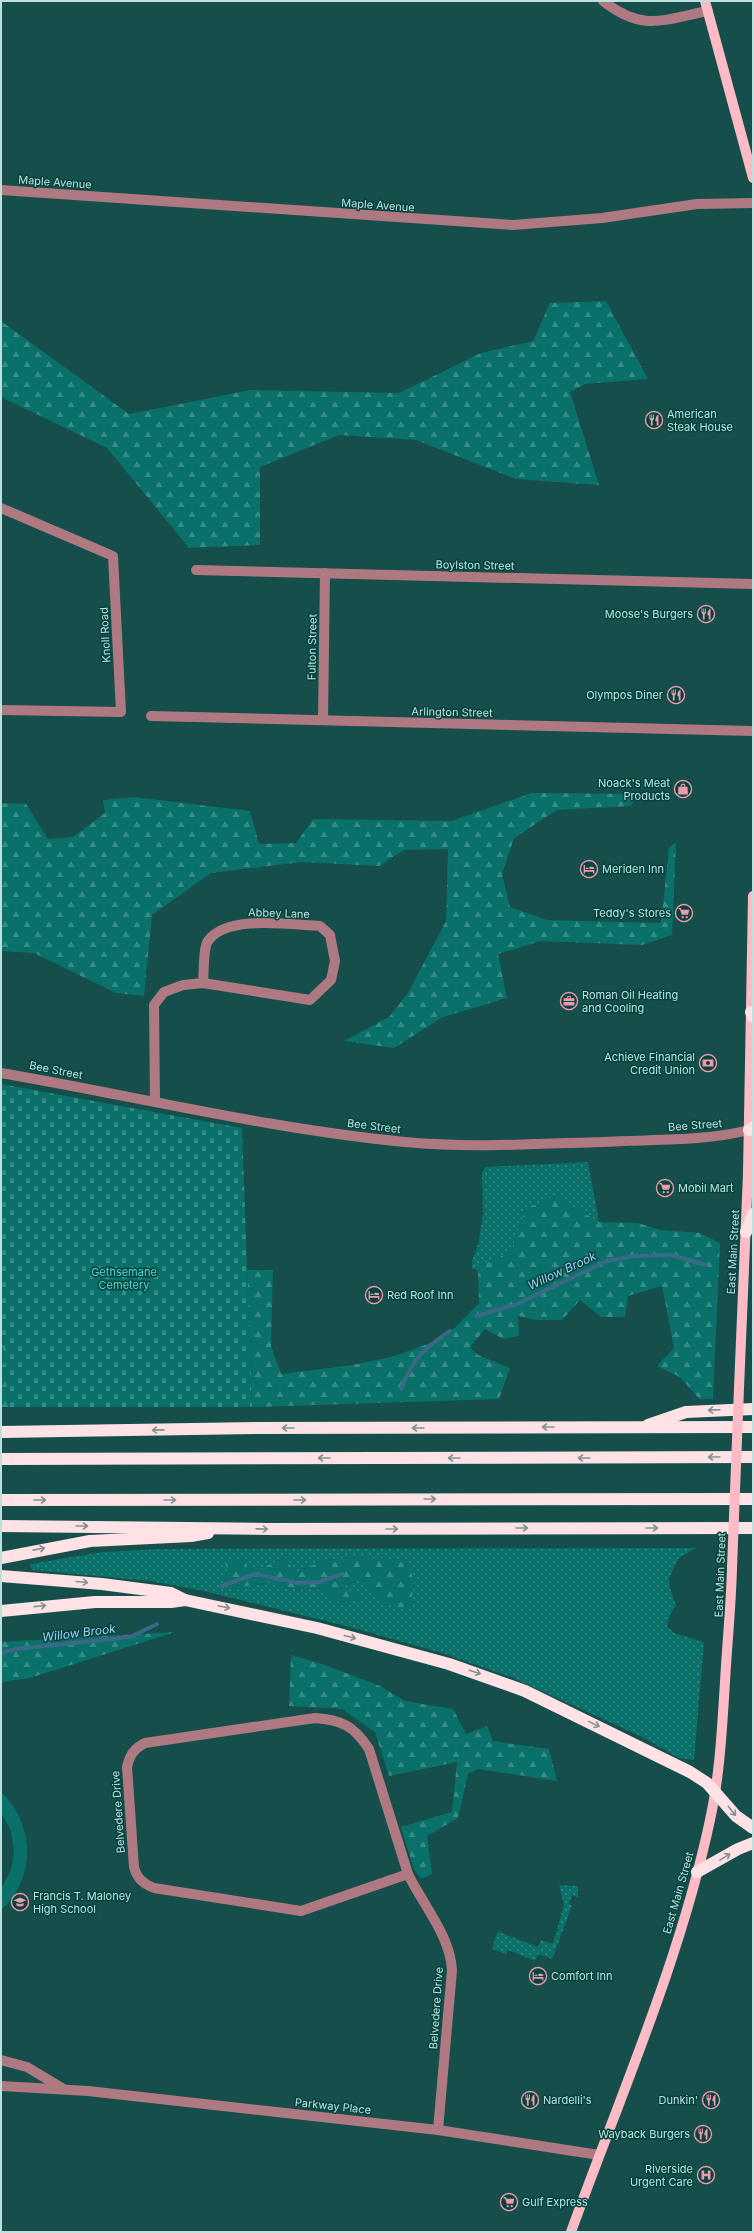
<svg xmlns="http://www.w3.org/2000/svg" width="754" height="2233" viewBox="0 0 754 2233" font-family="Inter,sans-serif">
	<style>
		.grass { fill: url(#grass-dots); fill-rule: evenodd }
		.forest { fill: url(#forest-firs) }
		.cemetery { fill: url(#cemetery-stones) }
		.park { fill: #09706a }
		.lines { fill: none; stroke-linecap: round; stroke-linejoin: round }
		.stream { stroke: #396985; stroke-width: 4 }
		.minor { stroke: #af7982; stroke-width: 10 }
		.major { stroke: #fdbbc5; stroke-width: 10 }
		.highway { stroke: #fee2e6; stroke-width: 12 }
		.major-bridge { stroke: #fdbbc5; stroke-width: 10 }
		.oneway { stroke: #829292 }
		.labels { text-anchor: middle; stroke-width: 3; stroke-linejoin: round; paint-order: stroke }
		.street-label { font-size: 11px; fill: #bee0dc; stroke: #05433f }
		.poi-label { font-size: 11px; fill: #bee0dc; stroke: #05433f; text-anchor: start }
		.park-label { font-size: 11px; fill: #50ded4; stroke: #05433f }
		.water-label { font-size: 12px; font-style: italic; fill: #a1cbf4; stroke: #05433f }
	</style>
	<defs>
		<pattern id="grass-dots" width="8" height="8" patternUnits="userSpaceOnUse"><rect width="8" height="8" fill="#09706a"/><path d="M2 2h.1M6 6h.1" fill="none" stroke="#368b86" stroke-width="1.8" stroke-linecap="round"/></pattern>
		<pattern id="forest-firs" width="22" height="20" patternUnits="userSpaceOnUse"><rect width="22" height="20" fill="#09706a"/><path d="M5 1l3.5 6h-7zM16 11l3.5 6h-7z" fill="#368b86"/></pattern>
		<pattern id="cemetery-stones" width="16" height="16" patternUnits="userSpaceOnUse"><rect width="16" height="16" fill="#09706a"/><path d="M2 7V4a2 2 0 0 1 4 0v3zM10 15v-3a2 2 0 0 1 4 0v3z" fill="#368b86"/></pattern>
	</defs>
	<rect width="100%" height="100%" fill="#154e4a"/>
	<!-- grass -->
	<g class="grass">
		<polygon points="588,1162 599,1222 555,1197 526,1208 511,1252 478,1266 478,1270 472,1269 472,1261 479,1241 483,1213 482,1173 485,1167"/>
		<path d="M696,1548L679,1558L669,1578L670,1588L676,1606L670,1614L667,1626L674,1633L704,1642L694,1760L679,1758L642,1737L511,1677L442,1653L346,1626L204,1591L151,1581L32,1570L30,1564L102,1552L159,1549ZM356,1557L406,1560L388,1605L362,1579L344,1586L362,1600L339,1602L324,1591L313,1588L299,1590L271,1583L246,1586L238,1590L224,1581L227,1572L263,1567L286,1558L295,1573L322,1561Z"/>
		<polygon points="559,1885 578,1886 578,1897 572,1895 569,1904 572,1906 552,1959 538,1954 535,1961 508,1950 506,1954 492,1949 497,1933 499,1932 538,1947 541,1940 553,1944 564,1905"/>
	</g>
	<!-- forest -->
	<g class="forest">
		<polygon points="606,301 648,379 585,384 570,392 599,485 516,479 416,440 339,435 260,467 260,545 189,548 107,448 1,397 1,321 129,414 250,390 399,393 481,353 533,341 550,303"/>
		<polygon points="532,793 638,794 631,806 557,810 514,838 502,874 510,907 547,920 661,923 669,848 676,842 672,935 642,945 541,941 498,954 507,998 443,1017 394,1048 344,1041 389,1017 408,993 446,921 448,849 404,850 379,866 302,862 211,873 152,915 144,996 116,993 34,953 1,951 1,803 26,804 48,839 73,837 105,813 103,800 134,797 250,811 259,844 296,843 313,819 451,821"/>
		<polygon points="555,1196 599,1222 638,1223 660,1230 700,1233 720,1243 713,1399 699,1399 680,1377 657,1366 674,1348 662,1286 628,1296 625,1317 601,1317 580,1300 562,1320 537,1320 518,1316 519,1336 503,1339 485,1329 470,1347 478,1355 510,1368 499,1399 252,1407 247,1270 273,1270 271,1346 281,1374 352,1365 395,1356 446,1337 479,1303 478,1266 511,1252 526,1208"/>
		<polygon points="1,1326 9,1407 1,1407"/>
		<polygon points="356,1557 407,1560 414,1581 410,1609 388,1605 362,1579 344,1586 363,1600 339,1602 324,1591 313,1588 299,1590 271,1583 246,1586 238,1590 224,1581 227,1572 225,1560 246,1558 247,1569 263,1567 286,1558 295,1573 322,1561"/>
		<polygon points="175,1632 30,1678 1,1682 1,1642"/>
		<polygon points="291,1655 325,1665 380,1686 405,1701 453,1709 466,1734 487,1726 493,1741 549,1749 557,1781 478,1769 468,1774 458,1818 427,1836 432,1874 421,1879 414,1869 401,1827 452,1812 457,1762 389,1776 375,1732 342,1709 289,1706"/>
	</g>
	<!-- cemetery -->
	<polygon class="cemetery" points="1,1084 242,1128 252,1407 9,1407 1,1326"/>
	<!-- park -->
	<path class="park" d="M1,1792C35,1824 37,1878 1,1910V1889L11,1870L14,1851L11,1831L1,1813Z"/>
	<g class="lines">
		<!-- stream -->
		<g class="stream">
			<polyline points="476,1316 515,1305 607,1261 635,1256 671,1255 706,1265"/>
			<path d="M401,1389C412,1360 424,1348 450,1331"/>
			<polyline points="222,1586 255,1574 298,1583 319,1582 342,1574"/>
			<polyline points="1,1653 16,1649 130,1637 157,1624"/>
		</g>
		<!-- minor -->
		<g class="minor">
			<path d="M603,1C643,32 662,20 708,11"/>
			<polyline points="1,190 513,225 602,218 697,204 753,203"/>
			<polyline points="1,508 113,556 121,712 1,710"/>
			<polyline points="196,570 753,584"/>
			<polyline points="151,716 753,731"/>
			<polyline points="323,720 325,573"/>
			<path d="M1,1073C135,1096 269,1129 405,1142C470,1148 536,1144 602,1142C650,1139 702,1142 749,1130"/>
			<path d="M155,1102L154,1005L164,992L183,985L203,983L310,1000L331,980L335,961L330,935L320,926C292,925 227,914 208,941C203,948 204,973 203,983"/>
			<path d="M315,1718C342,1720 354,1726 369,1749L408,1874L301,1911L154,1888C142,1883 137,1878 134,1867L127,1767C130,1754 134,1749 145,1743Z"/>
			<path d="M408,1874C423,1905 450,1935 452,1970L438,2130"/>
			<polyline points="1,2060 27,2067 62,2088"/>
			<polyline points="1,2086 88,2091 438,2130 599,2155"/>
		</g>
		<!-- major -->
		<g class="major">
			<polyline points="705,1 753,178"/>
			<polyline points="739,1388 748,1173 753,896"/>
			<path d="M571,2232C620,2096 680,1961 710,1820C720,1774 722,1728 725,1682C727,1644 731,1607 732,1568"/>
		</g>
		<!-- highway -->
		<g class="highway">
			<polyline points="751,1012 753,1017"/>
			<polyline points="749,1130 753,1127"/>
			<polyline points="746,1232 753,1214"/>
			<polyline points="648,1425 686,1412 753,1409"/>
			<polyline points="1,1432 256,1428 753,1427"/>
			<polyline points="1,1459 753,1457"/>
			<polyline points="1,1500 753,1499"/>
			<polyline points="1,1526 269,1529 753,1528"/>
			<polyline points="1,1558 90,1541 191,1536 208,1533"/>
			<polyline points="1,1576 102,1584 171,1593 185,1600 317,1628 449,1664 525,1691 690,1772 707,1783 736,1816 753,1828"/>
			<polyline points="1,1611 95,1602 171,1602 185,1600"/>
			<polyline points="697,1872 738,1849 753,1843"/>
		</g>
		<!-- major-bridge -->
		<polyline class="major-bridge" points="732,1568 739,1388"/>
	</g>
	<!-- one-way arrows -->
	<defs><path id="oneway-shaft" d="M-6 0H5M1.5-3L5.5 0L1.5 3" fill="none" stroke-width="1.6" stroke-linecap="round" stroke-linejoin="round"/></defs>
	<g class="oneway">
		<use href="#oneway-shaft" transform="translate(714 1410) rotate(178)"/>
		<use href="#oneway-shaft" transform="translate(548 1427) rotate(180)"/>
		<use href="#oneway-shaft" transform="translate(288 1428) rotate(180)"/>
		<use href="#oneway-shaft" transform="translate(418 1428) rotate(180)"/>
		<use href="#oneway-shaft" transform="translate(158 1430) rotate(179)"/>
		<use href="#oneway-shaft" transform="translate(714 1457) rotate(180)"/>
		<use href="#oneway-shaft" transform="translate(324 1458) rotate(180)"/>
		<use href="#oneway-shaft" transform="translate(454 1458) rotate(180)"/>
		<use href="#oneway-shaft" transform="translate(584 1458) rotate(180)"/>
		<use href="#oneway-shaft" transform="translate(430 1499)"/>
		<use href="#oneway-shaft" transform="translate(40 1500)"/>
		<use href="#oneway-shaft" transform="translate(170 1500)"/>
		<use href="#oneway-shaft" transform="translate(300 1500)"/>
		<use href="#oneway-shaft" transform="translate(82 1526)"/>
		<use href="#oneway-shaft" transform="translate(522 1528)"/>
		<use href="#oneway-shaft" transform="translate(652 1528)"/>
		<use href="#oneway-shaft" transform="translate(262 1529) rotate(1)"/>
		<use href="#oneway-shaft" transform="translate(392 1529)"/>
		<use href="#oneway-shaft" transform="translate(39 1549) rotate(-11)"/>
		<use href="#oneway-shaft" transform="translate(82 1582) rotate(5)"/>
		<use href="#oneway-shaft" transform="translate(40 1606) rotate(-6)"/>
		<use href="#oneway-shaft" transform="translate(224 1607) rotate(12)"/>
		<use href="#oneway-shaft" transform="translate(350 1637) rotate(15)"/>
		<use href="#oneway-shaft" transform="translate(475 1672) rotate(18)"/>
		<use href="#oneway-shaft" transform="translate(594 1724) rotate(26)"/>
		<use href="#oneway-shaft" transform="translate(732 1811) rotate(51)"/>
		<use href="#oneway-shaft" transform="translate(725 1857) rotate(-31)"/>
	</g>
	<!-- icons -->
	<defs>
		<g id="restaurant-ring" transform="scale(0.9)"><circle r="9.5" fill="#05433f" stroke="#f39aaa" stroke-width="1.5"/><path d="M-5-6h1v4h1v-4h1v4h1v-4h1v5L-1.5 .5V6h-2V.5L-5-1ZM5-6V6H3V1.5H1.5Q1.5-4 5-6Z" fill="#f39aaa"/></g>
		<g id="shop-ring" transform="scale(0.9)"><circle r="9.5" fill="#05433f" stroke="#f39aaa" stroke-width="1.5"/><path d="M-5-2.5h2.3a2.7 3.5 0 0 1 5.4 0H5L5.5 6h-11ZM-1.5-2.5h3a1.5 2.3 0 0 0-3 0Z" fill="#f39aaa"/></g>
		<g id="hotel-ring" transform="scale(0.9)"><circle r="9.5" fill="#05433f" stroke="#f39aaa" stroke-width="1.5"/><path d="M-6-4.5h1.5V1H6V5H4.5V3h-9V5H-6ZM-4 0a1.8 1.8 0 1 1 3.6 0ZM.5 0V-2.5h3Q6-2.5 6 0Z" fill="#f39aaa"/></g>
		<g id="supermarket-ring" transform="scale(0.9)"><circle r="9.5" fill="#05433f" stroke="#f39aaa" stroke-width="1.5"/><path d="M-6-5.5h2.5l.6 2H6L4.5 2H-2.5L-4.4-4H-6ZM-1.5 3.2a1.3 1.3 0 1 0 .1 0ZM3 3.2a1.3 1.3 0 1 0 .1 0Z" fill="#f39aaa"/></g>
		<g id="office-ring" transform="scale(0.9)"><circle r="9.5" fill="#05433f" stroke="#f39aaa" stroke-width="1.5"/><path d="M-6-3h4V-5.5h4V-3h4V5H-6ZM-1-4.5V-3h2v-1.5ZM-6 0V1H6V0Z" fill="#f39aaa"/></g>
		<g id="bank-ring" transform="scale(0.9)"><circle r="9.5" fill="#05433f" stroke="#f39aaa" stroke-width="1.5"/><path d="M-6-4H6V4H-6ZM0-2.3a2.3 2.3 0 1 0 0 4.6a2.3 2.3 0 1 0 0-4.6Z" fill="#f39aaa"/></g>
		<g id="school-ring" transform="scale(0.9)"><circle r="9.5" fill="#05433f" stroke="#f39aaa" stroke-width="1.5"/><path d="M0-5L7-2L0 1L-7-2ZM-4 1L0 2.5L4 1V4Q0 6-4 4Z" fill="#f39aaa"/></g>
		<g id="hospital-ring" transform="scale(0.9)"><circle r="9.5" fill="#05433f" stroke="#f39aaa" stroke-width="1.5"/><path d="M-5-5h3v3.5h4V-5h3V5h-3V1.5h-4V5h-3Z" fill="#f39aaa"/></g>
	</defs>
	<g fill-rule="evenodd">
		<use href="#restaurant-ring" x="654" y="420"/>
		<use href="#restaurant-ring" x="706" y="614"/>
		<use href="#restaurant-ring" x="676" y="695"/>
		<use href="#shop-ring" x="683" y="789"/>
		<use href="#hotel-ring" x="589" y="869"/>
		<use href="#supermarket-ring" x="684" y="913"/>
		<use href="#office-ring" x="569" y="1001"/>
		<use href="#bank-ring" x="708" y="1063"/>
		<use href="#supermarket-ring" x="665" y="1188"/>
		<use href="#hotel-ring" x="374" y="1295"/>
		<use href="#school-ring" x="20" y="1902"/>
		<use href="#hotel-ring" x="538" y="1976"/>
		<use href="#restaurant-ring" x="530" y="2100"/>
		<use href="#restaurant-ring" x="711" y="2100"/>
		<use href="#restaurant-ring" x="703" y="2134"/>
		<use href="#hospital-ring" x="706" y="2175"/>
		<use href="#supermarket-ring" x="509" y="2202"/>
	</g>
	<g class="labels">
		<!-- street labels -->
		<g class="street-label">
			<text transform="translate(55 182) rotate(4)" y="4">Maple Avenue</text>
			<text transform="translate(378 205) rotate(4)" y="4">Maple Avenue</text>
			<text transform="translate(475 565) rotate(1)" y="4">Boylston Street</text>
			<text transform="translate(105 635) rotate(-93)" y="4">Knoll Road</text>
			<text transform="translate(312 647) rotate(-89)" y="4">Fulton Street</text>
			<text transform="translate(452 712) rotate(1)" y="4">Arlington Street</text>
			<text transform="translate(279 913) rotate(2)" y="4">Abbey Lane</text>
			<text transform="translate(56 1070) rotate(11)" y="4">Bee Street</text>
			<text transform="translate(695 1125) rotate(-4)" y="4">Bee Street</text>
			<text transform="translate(374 1126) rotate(7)" y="4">Bee Street</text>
			<text transform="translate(733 1252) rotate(-87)" y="4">East Main Street</text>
			<text transform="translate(720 1575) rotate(-88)" y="4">East Main Street</text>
			<text transform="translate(118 1812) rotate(-94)" y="4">Belvedere Drive</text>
			<text transform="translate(678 1893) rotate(-74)" y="4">East Main Street</text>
			<text transform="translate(436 2008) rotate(-86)" y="4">Belvedere Drive</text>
			<text transform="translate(333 2106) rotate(6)" y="4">Parkway Place</text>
		</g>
		<!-- poi labels -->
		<g class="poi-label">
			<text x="667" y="418">American<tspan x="667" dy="13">Steak House</tspan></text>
			<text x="693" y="618" text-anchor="end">Moose's Burgers</text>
			<text x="663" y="699" text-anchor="end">Olympos Diner</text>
			<text x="670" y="787" text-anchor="end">Noack's Meat<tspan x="670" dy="13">Products</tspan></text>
			<text x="602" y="873">Meriden Inn</text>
			<text x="671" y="917" text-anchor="end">Teddy's Stores</text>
			<text x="582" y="999">Roman Oil Heating<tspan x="582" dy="13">and Cooling</tspan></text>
			<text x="695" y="1061" text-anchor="end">Achieve Financial<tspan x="695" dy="13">Credit Union</tspan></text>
			<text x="678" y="1192">Mobil Mart</text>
			<text x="387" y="1299">Red Roof Inn</text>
			<text x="33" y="1900">Francis T. Maloney<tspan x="33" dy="13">High School</tspan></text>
			<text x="551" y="1980">Comfort Inn</text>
			<text x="543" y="2104">Nardelli's</text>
			<text x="698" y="2104" text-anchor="end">Dunkin'</text>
			<text x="690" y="2138" text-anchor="end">Wayback Burgers</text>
			<text x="693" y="2173" text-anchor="end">Riverside<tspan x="693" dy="13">Urgent Care</tspan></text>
			<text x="522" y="2206">Gulf Express</text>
		</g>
		<!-- park labels -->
		<g class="park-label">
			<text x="124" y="1276">Gethsemane<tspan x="124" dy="13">Cemetery</tspan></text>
		</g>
		<!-- water labels -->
		<g class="water-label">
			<text transform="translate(562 1271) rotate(-25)" y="4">Willow Brook</text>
			<text transform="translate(79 1633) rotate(-7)" y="4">Willow Brook</text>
		</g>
	</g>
	<!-- border -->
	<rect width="754" height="2233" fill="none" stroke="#bee0dc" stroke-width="4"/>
</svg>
